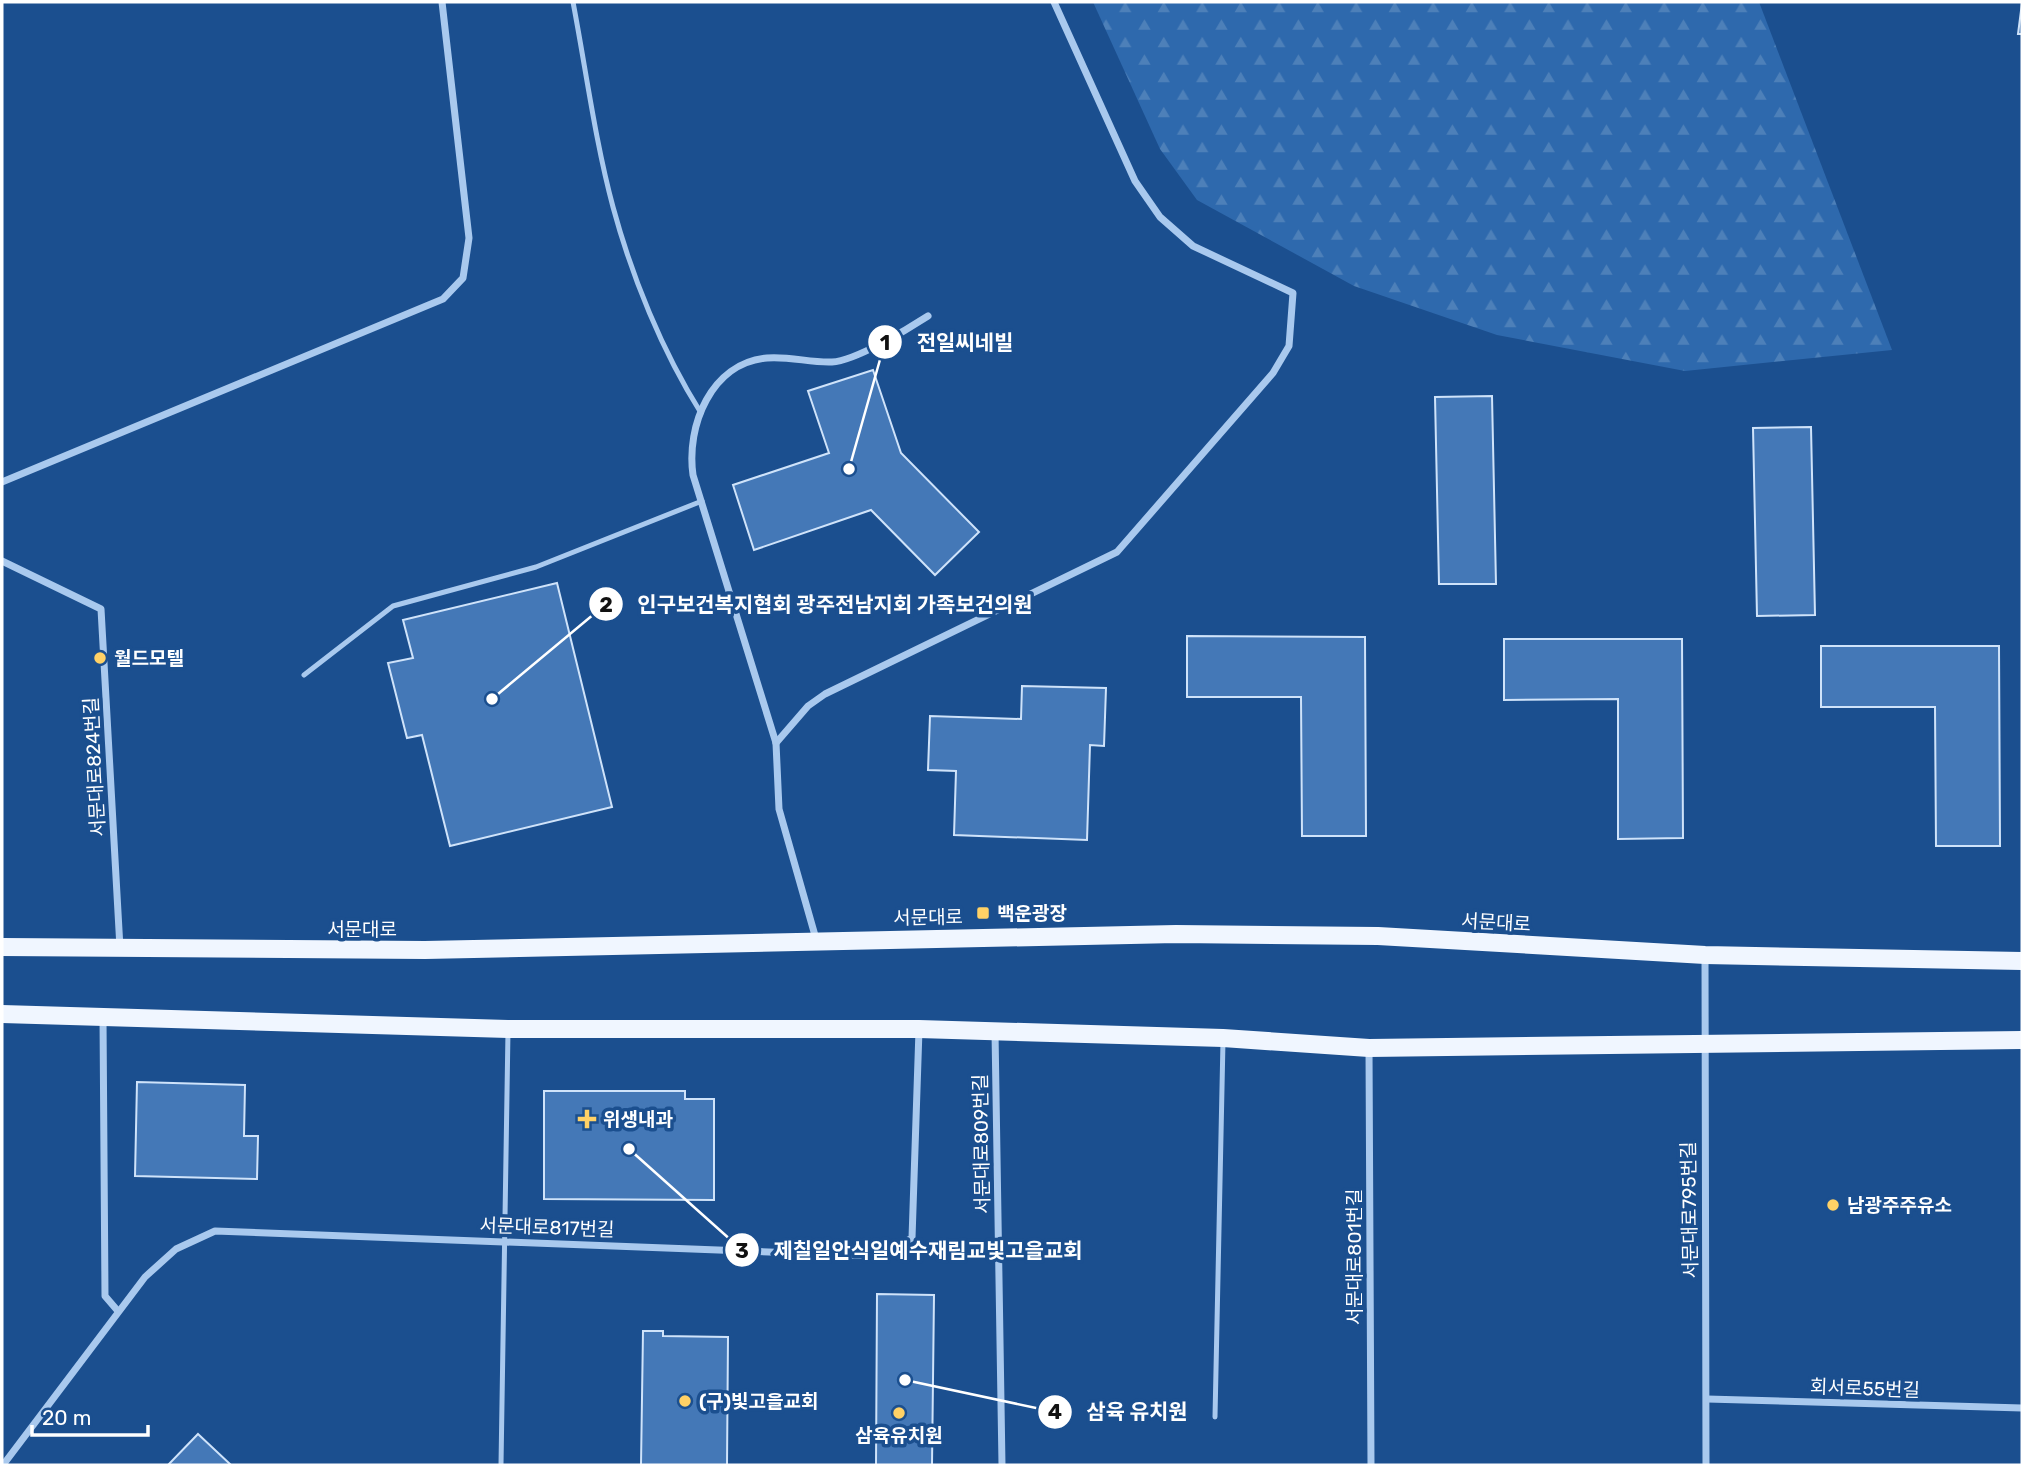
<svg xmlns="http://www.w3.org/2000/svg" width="2024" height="1467" viewBox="0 0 2024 1467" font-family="Rubik,'Noto Sans KR',sans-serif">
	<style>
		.forest { fill: url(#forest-firs) }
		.building { fill: #4478b7; stroke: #cfe3fa; stroke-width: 2 }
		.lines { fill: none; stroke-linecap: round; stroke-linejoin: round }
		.lane { stroke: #a9c9ee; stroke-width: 5 }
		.street { stroke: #a9c9ee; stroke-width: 7 }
		.primary { stroke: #f0f6ff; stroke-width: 18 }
		.poi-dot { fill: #ffd166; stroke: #1b4f8f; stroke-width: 2.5 }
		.labels { text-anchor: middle; stroke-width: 7; stroke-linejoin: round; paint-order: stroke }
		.poi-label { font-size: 19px; font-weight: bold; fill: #fff; stroke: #1b4f8f; text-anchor: start }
		.street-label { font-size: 19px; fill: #fff; stroke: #1b4f8f }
		.leader { fill: none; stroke: #fff; stroke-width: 2.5 }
		.callout-dot { fill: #fff; stroke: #1b4f8f; stroke-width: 2.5 }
		.mark-label { font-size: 21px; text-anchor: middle; font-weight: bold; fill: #111 }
		.callout-label { font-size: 21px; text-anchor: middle; font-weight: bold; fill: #fff; stroke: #1b4f8f; stroke-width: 7; stroke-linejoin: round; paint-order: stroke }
	</style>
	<defs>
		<pattern id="forest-firs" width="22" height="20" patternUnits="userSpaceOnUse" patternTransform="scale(1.75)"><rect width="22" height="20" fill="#2e69ad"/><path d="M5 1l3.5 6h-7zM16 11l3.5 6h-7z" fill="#4d80b9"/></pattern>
	</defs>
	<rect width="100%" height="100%" fill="#1b4f8f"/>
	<!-- forest -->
	<polygon class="forest" points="1093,2 1759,2 1892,350 1685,371 1497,335 1354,286 1197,200 1160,149"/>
	<!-- building -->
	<g class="building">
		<polygon points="2022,3 2022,34 2018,34"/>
		<polygon points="873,370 901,453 979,532 935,575 871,510 754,550 733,485 829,453 808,391"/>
		<polygon points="1492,396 1496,584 1439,584 1435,397"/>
		<polygon points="1811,427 1815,615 1757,616 1753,428"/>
		<polygon points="557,583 612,807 450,846 422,735 407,738 388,663 413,658 403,620"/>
		<polygon points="1187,636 1365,637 1366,836 1302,836 1301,697 1187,697"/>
		<polygon points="1504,639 1682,639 1683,838 1618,839 1618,699 1504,700"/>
		<polygon points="1821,646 1999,646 2000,846 1936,846 1935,707 1821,707"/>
		<polygon points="1022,686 1106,688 1104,746 1090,745 1087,840 954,835 956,771 928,770 930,716 1021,719"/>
		<polygon points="137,1082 245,1085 244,1136 258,1136 257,1179 135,1176"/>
		<polygon points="544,1091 685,1091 685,1099 714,1099 714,1200 544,1199"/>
		<polygon points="877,1294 934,1295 932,1465 876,1465"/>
		<polygon points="643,1331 663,1331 663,1336 728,1337 727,1465 641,1465"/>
		<polygon points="198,1434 231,1465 168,1465"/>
	</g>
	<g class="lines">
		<!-- lane -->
		<g class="lane">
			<path d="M573,2C586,70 595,140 613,207C632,277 662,351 701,413"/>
			<polyline points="304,675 393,606 536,567 702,501"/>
			<polyline points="1215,1417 1223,1041"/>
			<polyline points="501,1465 508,1031"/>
		</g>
		<!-- street -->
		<g class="street">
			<polyline points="2,482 443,299 463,278 469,238 442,2"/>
			<polyline points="2,561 101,609 120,948"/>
			<polyline points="776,743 808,706 825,694 1117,552 1273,373 1289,346 1293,293 1193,246 1160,217 1135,181 1054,2"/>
			<path d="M816,939L779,809L776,743L693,475C686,426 711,363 767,358C789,356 811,363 832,362C855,361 908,329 928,316"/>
			<polyline points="1705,955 1706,1465"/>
			<polyline points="103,1018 105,1296 117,1310"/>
			<polyline points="995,1032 1002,1465"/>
			<polyline points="1369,1049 1371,1465"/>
			<polyline points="1707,1399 2022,1408"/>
			<polyline points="3,1465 145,1277 176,1249 215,1231 877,1256 912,1238 919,1030"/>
		</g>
		<!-- primary -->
		<g class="primary">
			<polyline points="2,947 425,950 1176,934 1378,936 1705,955 2022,961"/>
			<polyline points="2,1014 508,1029 919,1029 1223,1038 1369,1048 2022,1040"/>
		</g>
	</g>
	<!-- markers -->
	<g class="poi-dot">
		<circle cx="100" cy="658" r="7"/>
		<rect x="976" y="906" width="14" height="14" rx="3.5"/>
		<path d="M583.5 1108.5h7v7h7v7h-7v7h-7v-7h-7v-7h7z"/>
		<circle cx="1833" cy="1205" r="7"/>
		<circle cx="685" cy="1401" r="7"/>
		<circle cx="899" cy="1413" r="7"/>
	</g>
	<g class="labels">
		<!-- poi labels -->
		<g class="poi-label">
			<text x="114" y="665">월드모텔</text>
			<text x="997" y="920">백운광장</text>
			<text x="603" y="1126">위생내과</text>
			<text x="1847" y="1212">남광주주유소</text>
			<text x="699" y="1408">(구)빛고을교회</text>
			<text x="899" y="1442" text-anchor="middle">삼육유치원</text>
		</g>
		<!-- street labels -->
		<g class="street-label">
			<text transform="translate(94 767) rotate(-93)" y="7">서문대로824번길</text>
			<text transform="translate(928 917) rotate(-1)" y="7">서문대로</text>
			<text transform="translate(1496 922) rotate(3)" y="7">서문대로</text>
			<text x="362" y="936">서문대로</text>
			<text transform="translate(981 1144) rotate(-91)" y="7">서문대로809번길</text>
			<text transform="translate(1689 1210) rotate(-91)" y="7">서문대로795번길</text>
			<text transform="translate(547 1227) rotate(2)" y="7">서문대로817번길</text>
			<text transform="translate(1354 1257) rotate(-90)" y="7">서문대로801번길</text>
			<text transform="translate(1865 1388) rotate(2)" y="7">회서로55번길</text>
		</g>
	</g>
	<!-- callouts -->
	<path class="leader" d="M849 469L885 342M492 699L606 604M629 1149L742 1250M905 1380L1055 1412"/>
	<g class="callout-dot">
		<circle cx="849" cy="469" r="7"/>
		<circle cx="492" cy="699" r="7"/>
		<circle cx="629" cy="1149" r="7"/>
		<circle cx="905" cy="1380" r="7"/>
		<circle cx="885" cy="342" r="18"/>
		<circle cx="606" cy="604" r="18"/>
		<circle cx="742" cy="1250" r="18"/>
		<circle cx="1055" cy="1412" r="18"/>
	</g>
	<g class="mark-label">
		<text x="885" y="350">1</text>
		<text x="606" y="612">2</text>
		<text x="742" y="1258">3</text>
		<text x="1055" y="1419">4</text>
	</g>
	<g class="callout-label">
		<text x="965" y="350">전일씨네빌</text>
		<text x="835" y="612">인구보건복지협회 광주전남지회 가족보건의원</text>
		<text x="928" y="1258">제칠일안식일예수재림교빛고을교회</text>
		<text x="1137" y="1419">삼육 유치원</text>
	</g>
	<!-- border -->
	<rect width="2024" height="1467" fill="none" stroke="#ffffff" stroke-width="7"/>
	<!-- scale -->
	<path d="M32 1425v10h116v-10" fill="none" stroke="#ffffff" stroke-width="3.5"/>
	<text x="42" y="1425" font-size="21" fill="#ffffff" stroke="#1b4f8f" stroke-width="5" paint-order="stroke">20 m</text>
</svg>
